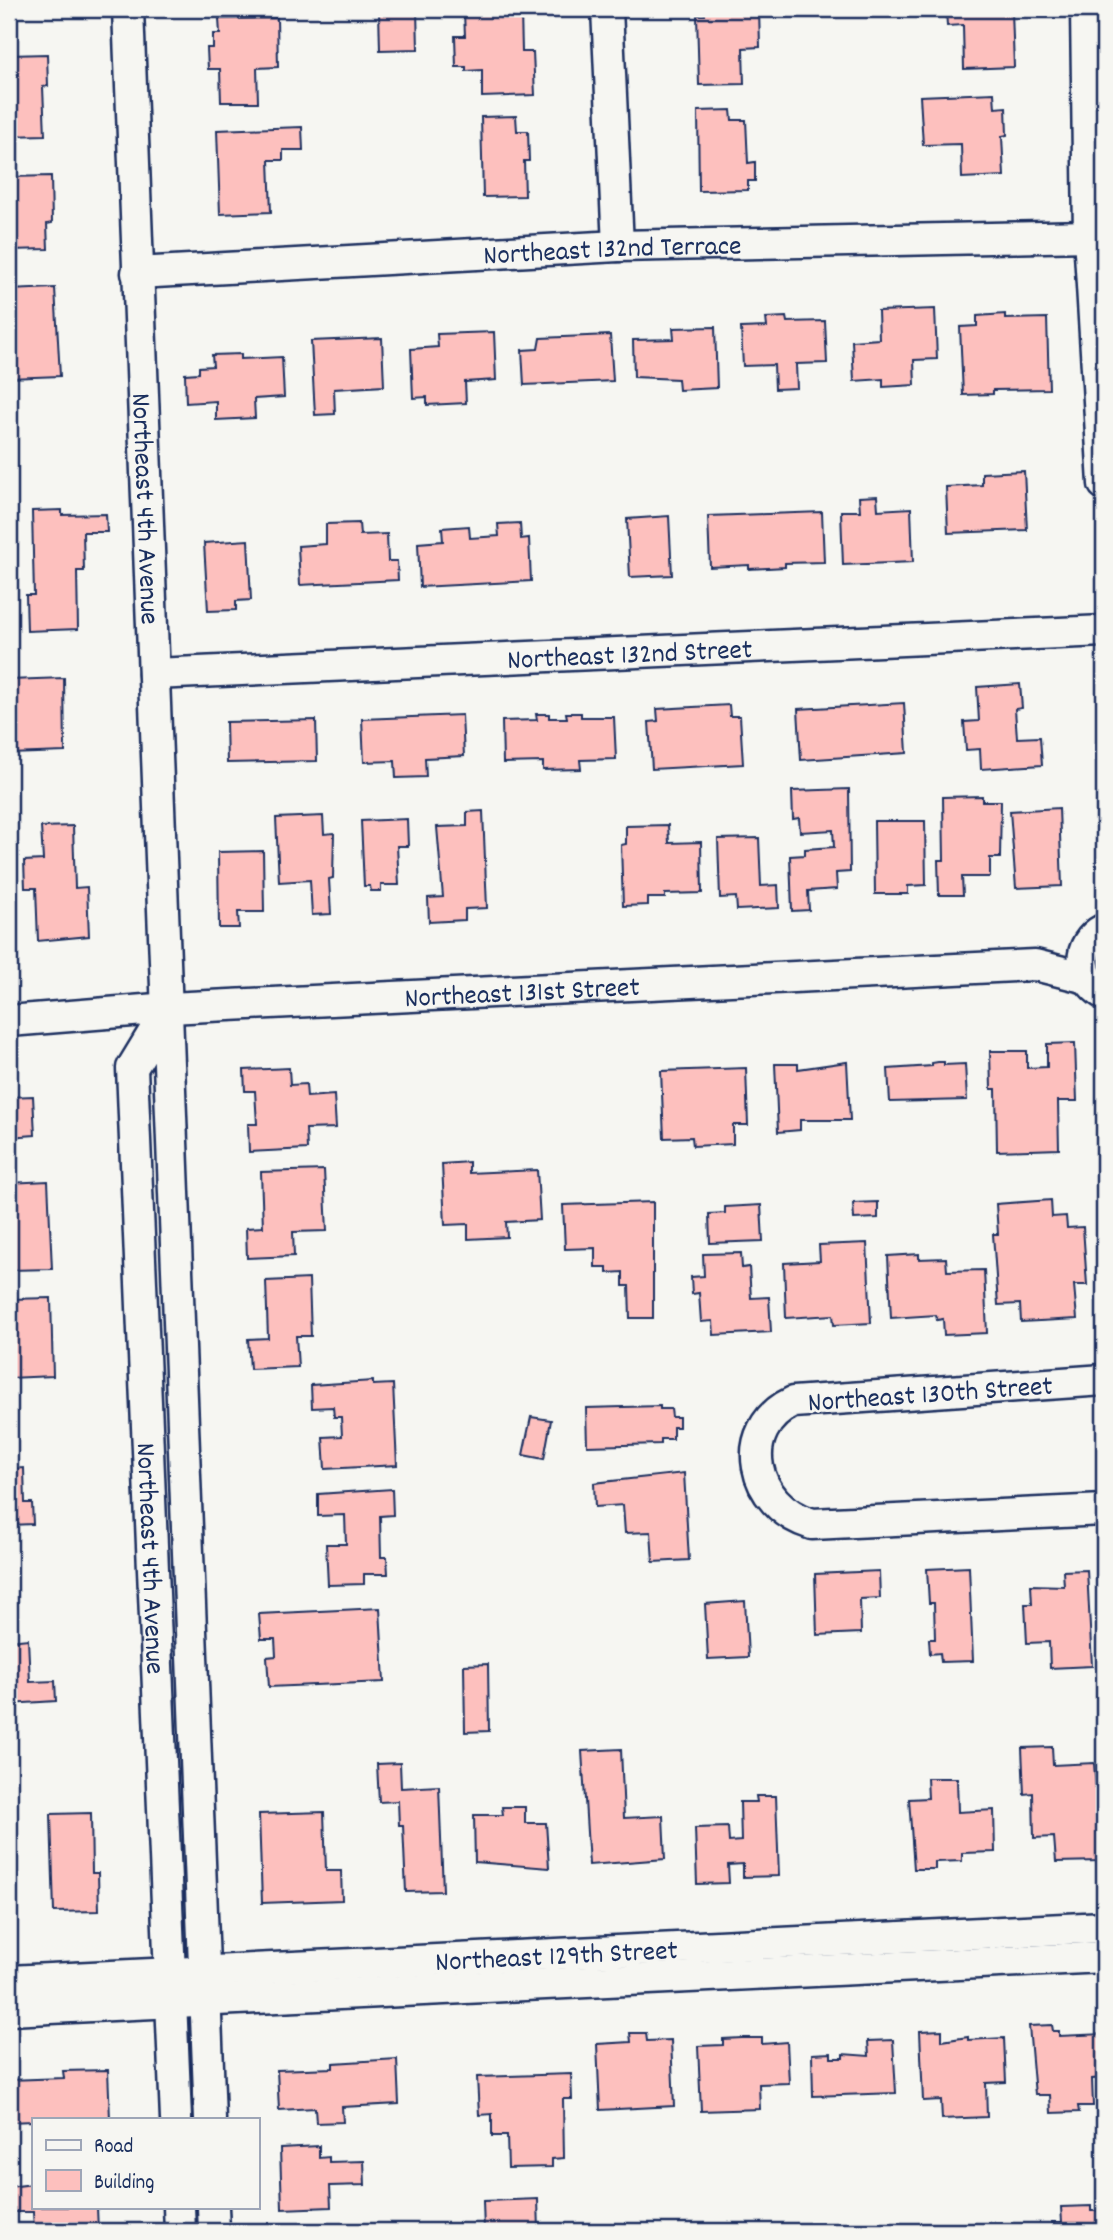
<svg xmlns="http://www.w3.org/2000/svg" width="1113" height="2240" viewBox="0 0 1113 2240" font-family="Dekko,sans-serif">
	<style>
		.building { fill: #fdc0be; stroke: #1b2f5e; stroke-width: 2 }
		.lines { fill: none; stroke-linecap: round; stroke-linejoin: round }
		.street-casing { stroke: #1b2f5e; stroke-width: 35 }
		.street { stroke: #f6f6f2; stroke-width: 30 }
		.labels { text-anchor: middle; stroke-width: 5; stroke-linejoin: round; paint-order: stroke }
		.street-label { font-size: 28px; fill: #1b2f5e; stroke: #f6f6f2 }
	</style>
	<rect width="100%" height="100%" fill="#f6f6f2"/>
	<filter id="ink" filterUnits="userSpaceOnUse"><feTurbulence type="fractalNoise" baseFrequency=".0143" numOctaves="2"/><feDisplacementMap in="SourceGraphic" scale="14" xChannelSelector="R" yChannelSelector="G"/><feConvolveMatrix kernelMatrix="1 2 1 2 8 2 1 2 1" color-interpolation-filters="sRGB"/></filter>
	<g filter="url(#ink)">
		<!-- building -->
		<g class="building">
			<polygon points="704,9 759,9 760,47 743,48 744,84 699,85 697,15 705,15"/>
			<polygon points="946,9 1012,11 1014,67 964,69 963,25 947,26"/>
			<polygon points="417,10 418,49 380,50 379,11"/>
			<polygon points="521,11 522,52 533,52 535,95 482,97 482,70 466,71 466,67 456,67 455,36 465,36 464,12"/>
			<polygon points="277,18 278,67 257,68 258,102 221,102 220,69 208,69 207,48 213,48 213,34 220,34 219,19"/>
			<polygon points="47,54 48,86 43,87 45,135 9,136 9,55"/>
			<polygon points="994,93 995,108 1006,107 1007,135 1002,136 1004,176 962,178 961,144 923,145 920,96"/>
			<polygon points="731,110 732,120 746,120 748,163 755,162 755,181 748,181 748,190 699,191 698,111"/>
			<polygon points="516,116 517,131 528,131 529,161 524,161 525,196 483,197 481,117"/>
			<polygon points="302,127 303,150 283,150 283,160 269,160 271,212 220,214 217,130"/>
			<polygon points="51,176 52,223 47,224 48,249 9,250 9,177"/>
			<polygon points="55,288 60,376 9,378 9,290"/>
			<polygon points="935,309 937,359 914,360 915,385 883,387 883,379 854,381 852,341 879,339 878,311"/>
			<polygon points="1005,314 1005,319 1047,318 1049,389 993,390 993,394 963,395 960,327 977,326 977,316"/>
			<polygon points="786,317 787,322 825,321 827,363 796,364 797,388 775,389 774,365 743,366 741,328 767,327 766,318"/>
			<polygon points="715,327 717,388 679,390 678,379 634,377 633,340 674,339 673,328"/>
			<polygon points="494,332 496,380 465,382 466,403 427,405 427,397 413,398 411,349 438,347 437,334"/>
			<polygon points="610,335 613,381 524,385 522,350 538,349 540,338"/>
			<polygon points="382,338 384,386 334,389 335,414 315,415 311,341"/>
			<polygon points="241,354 241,359 282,357 284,397 254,399 255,418 216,420 216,401 186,403 185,374 199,373 199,367 213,366 212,355"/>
			<polygon points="1024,471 1027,530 948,533 946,487 982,485 982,473"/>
			<polygon points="877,496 878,510 911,508 913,562 843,565 841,511 860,511 859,497"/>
			<polygon points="62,510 62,515 106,514 107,532 83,532 84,571 77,571 78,629 27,631 26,595 34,595 32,511"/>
			<polygon points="822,512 824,562 785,563 785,567 749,569 749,565 710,567 708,516"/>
			<polygon points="669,516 672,575 630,577 627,519"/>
			<polygon points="359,523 360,535 387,534 388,561 397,561 398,580 300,585 298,546 326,544 326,524"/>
			<polygon points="520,523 521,539 529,538 531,581 420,587 418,543 443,541 442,528 469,526 470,538 499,536 498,524"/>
			<polygon points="248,540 251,600 236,601 236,610 208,611 204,543"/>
			<polygon points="64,678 65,752 9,754 9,680"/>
			<polygon points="1020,684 1022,708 1015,709 1017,738 1040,737 1042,765 981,769 980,749 966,750 964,722 979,721 977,687"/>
			<polygon points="904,703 907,753 801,760 798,709"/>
			<polygon points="729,705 730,716 740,716 743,764 652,769 649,722 658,721 657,709"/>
			<polygon points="566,713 581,713 581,717 614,717 616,759 580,760 581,769 543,770 543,762 503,763 502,721 537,720 536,714 549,714 549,718 567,718"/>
			<polygon points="462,715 464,756 425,758 426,777 396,778 395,761 364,762 362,719"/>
			<polygon points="316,720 317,761 227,763 226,722"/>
			<polygon points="849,789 850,872 836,873 837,889 808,891 809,910 792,911 790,856 805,855 805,849 834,847 833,830 800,832 799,818 793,819 792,791"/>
			<polygon points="982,796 982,801 1001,801 1000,858 990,858 990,877 962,877 963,895 939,895 938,860 944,860 943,797"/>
			<polygon points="1059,808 1062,886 1016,888 1010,811"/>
			<polygon points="483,811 487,908 465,909 465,920 429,922 428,898 443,897 437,827 467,826 467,812"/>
			<polygon points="323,816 324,834 334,833 333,878 329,879 331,914 312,915 310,880 279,882 276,818"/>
			<polygon points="407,819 408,846 397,846 399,885 381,885 381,891 371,891 370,886 364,886 361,821"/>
			<polygon points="874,821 925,821 926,885 908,886 908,894 875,894"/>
			<polygon points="668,825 669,843 701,842 702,893 665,894 665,898 648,898 648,905 623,906 621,845 626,844 626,826"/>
			<polygon points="73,826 75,888 87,887 89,936 38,941 36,888 25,888 24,861 43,860 41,827"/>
			<polygon points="759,838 761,886 778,885 779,908 737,910 736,897 720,898 718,839"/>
			<polygon points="263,851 264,912 238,912 239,928 219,928 218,852"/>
			<polygon points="1075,1043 1077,1101 1058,1101 1059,1149 997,1151 996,1089 991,1089 990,1051 1027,1051 1027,1068 1047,1067 1047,1044"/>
			<polygon points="847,1062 850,1120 800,1120 800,1130 778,1132 775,1064 798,1064 798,1069"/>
			<polygon points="938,1062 944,1062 944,1065 965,1064 967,1100 890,1102 888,1069 932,1066 932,1063"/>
			<polygon points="289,1068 290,1085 306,1084 307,1097 334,1095 336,1128 306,1129 307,1149 249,1152 248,1124 257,1124 255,1091 245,1091 244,1070"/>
			<polygon points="746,1068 748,1125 733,1125 733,1144 693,1146 692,1137 664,1138 661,1071"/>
			<polygon points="33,1096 35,1135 9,1137 9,1097"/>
			<polygon points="469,1162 469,1173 537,1170 540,1220 506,1222 507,1237 468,1239 468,1224 445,1225 442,1164"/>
			<polygon points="324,1170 327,1231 293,1232 294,1256 247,1258 246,1228 263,1227 261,1172"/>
			<polygon points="48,1181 52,1269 9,1270 9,1183"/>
			<polygon points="1051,1200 1052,1217 1066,1216 1067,1228 1083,1227 1087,1285 1074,1285 1077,1319 1021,1322 1020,1304 998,1305 993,1234 998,1234 996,1204"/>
			<polygon points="653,1202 653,1318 630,1318 629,1286 623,1286 623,1272 607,1273 607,1267 595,1267 595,1248 565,1249 563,1205"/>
			<polygon points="878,1202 878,1218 854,1219 853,1203"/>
			<polygon points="761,1205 763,1241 710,1243 709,1214 725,1213 725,1207"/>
			<polygon points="867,1243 871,1323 834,1325 833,1315 786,1318 784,1263 820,1261 819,1245"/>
			<polygon points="741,1253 742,1268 749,1267 751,1298 769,1297 771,1332 714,1335 713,1321 701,1322 699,1293 692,1294 691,1277 704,1276 703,1254"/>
			<polygon points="919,1254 919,1259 946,1258 947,1271 984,1270 987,1333 944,1335 943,1319 937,1320 936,1315 891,1318 888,1256"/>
			<polygon points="309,1279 311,1336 296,1336 298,1367 250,1369 248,1339 268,1338 266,1281"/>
			<polygon points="51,1298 53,1376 9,1378 9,1299"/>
			<polygon points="373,1381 373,1385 393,1384 397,1465 325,1469 323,1437 342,1436 341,1417 334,1417 333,1407 312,1408 311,1385"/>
			<polygon points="660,1406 660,1409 671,1409 672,1417 679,1417 679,1427 673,1427 673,1439 661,1439 661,1444 587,1446 586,1408"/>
			<polygon points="531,1417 551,1420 544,1459 523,1455"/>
			<polygon points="24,1468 25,1503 32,1503 33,1524 9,1525 9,1469"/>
			<polygon points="684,1473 689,1560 653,1562 651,1532 625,1533 623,1505 595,1507 594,1483"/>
			<polygon points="392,1489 393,1515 380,1516 381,1557 387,1557 388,1574 364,1574 364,1584 328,1585 326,1544 346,1544 345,1515 318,1516 318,1494"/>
			<polygon points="969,1567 973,1661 941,1662 940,1653 930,1654 929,1639 935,1639 934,1603 929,1603 927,1569"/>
			<polygon points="1087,1570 1092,1666 1050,1668 1049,1642 1027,1643 1025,1604 1032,1604 1031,1585 1064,1586 1063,1571"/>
			<polygon points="879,1571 880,1598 860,1599 861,1633 817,1635 815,1574"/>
			<polygon points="745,1601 748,1657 708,1659 705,1604"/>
			<polygon points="380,1608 384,1682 269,1687 267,1657 276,1656 275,1639 261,1639 259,1614"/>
			<polygon points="28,1639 30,1682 55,1681 56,1701 9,1704 9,1641"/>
			<polygon points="488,1664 489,1731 465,1732 464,1665"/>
			<polygon points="1052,1747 1053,1765 1094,1763 1101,1861 1056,1862 1054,1837 1034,1838 1033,1793 1024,1794 1022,1748"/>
			<polygon points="621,1749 624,1818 663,1816 665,1859 589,1865 582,1751"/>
			<polygon points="400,1763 401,1788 439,1786 443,1891 406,1892 403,1825 399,1825 398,1801 379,1802 377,1764"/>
			<polygon points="927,1778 957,1778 958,1812 994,1810 995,1852 962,1853 962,1861 935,1862 935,1869 914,1869 909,1799 928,1798"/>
			<polygon points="756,1796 776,1796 779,1876 743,1877 743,1864 728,1865 729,1883 697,1884 695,1828 728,1827 729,1842 741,1841 740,1802 757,1802"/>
			<polygon points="502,1807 525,1807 525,1823 546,1823 549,1868 475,1862 474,1815 503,1815"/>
			<polygon points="324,1812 326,1871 341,1871 342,1900 262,1903 259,1814"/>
			<polygon points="91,1813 92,1873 98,1873 99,1911 54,1912 51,1814"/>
			<polygon points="1052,2025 1053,2031 1059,2031 1059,2036 1104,2034 1104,2078 1092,2079 1093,2106 1078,2106 1079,2112 1051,2113 1050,2095 1035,2095 1029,2026"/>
			<polygon points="942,2030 942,2041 968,2037 968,2040 1004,2038 1006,2082 986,2083 987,2117 942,2119 941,2100 923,2101 920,2031"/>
			<polygon points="630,2033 646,2033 647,2041 671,2040 674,2106 600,2110 597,2044 631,2042"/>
			<polygon points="742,2038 762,2038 762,2044 787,2042 789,2083 759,2084 760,2109 701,2111 698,2046 723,2045 723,2039"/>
			<polygon points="893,2040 896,2093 813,2096 812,2054 831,2053 831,2058 843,2058 843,2054 869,2056 868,2041"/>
			<polygon points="397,2059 399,2104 342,2107 343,2122 316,2123 315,2108 279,2110 277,2070 333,2068 333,2063"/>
			<polygon points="108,2070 110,2119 33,2119 33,2138 33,2121 9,2122 9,2080 64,2078 63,2071"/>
			<polygon points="571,2074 572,2099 563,2099 564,2158 552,2159 552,2167 508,2168 507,2136 492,2136 492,2114 479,2115 477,2077"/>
			<polygon points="319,2146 319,2158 329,2157 329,2162 364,2161 365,2185 330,2186 331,2207 282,2209 280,2148"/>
			<polygon points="33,2169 33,2207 97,2207 98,2231 34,2231 33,2212 9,2212 9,2187 33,2184"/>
			<polygon points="538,2199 539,2231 484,2231 483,2201"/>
			<polygon points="1091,2206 1091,2211 1104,2211 1104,2231 1052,2231 1052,2222 1062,2222 1061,2207"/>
		</g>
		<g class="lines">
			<!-- street casing -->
			<g class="street-casing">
				<g id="street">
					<path id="s1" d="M128,9L210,2119"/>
					<polyline points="607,9 618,246"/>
					<polyline points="1086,9 1089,236 1104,484"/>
					<path id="s2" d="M137,273L618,246L1089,236"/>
					<path id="s3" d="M154,674L1104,631"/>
					<path d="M1104,929C1075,944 1078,979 1104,994"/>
					<path id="s4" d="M168,1009L132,1068L176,2119"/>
					<path id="s5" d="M9,1021L169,1008L1035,965L1087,978"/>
					<path d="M1104,1380L793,1402C735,1429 751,1506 812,1524L1104,1510"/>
					<path id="s6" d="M9,1981L1104,1927"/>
					<polyline points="9,2010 1104,1957"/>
					<polyline points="179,2207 180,2231"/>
					<polyline points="213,2207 214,2231"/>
				</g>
			</g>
			<!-- street -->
			<use href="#street" class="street"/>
		</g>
	</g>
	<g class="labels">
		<!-- street labels -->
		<g class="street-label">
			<text dy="10" stroke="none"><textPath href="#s2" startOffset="476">Northeast 132nd Terrace</textPath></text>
			<text dy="10" stroke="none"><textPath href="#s1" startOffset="500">Northeast 4th Avenue</textPath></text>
			<text dy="10" stroke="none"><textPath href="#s3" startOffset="476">Northeast 132nd Street</textPath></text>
			<text dy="10" stroke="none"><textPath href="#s5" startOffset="514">Northeast 131st Street</textPath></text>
			<text transform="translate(930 1392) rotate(-4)" y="10">Northeast 130th Street</text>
			<text dy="10" stroke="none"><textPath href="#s4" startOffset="560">Northeast 4th Avenue</textPath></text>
			<text dy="10" stroke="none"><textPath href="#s6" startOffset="548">Northeast 129th Street</textPath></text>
		</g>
	</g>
	<!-- margin -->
	<rect width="1113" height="2240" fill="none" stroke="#f6f6f2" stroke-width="35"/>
	<rect x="18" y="18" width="1078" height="2205" fill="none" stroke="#1b2f5e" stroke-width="2.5" filter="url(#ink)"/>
	<!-- legend -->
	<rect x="32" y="2118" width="228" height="91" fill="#f6f6f2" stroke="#9ea6b7" stroke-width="2"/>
	<rect x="46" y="2140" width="35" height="10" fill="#f6f6f2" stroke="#9ea6b7" stroke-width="2"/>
	<text x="94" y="2152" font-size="21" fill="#1b2f5e">Road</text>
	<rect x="46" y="2170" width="35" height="21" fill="#fdc0be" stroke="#9ea6b7" stroke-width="2"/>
	<text x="94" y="2188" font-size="21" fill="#1b2f5e">Building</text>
</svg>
